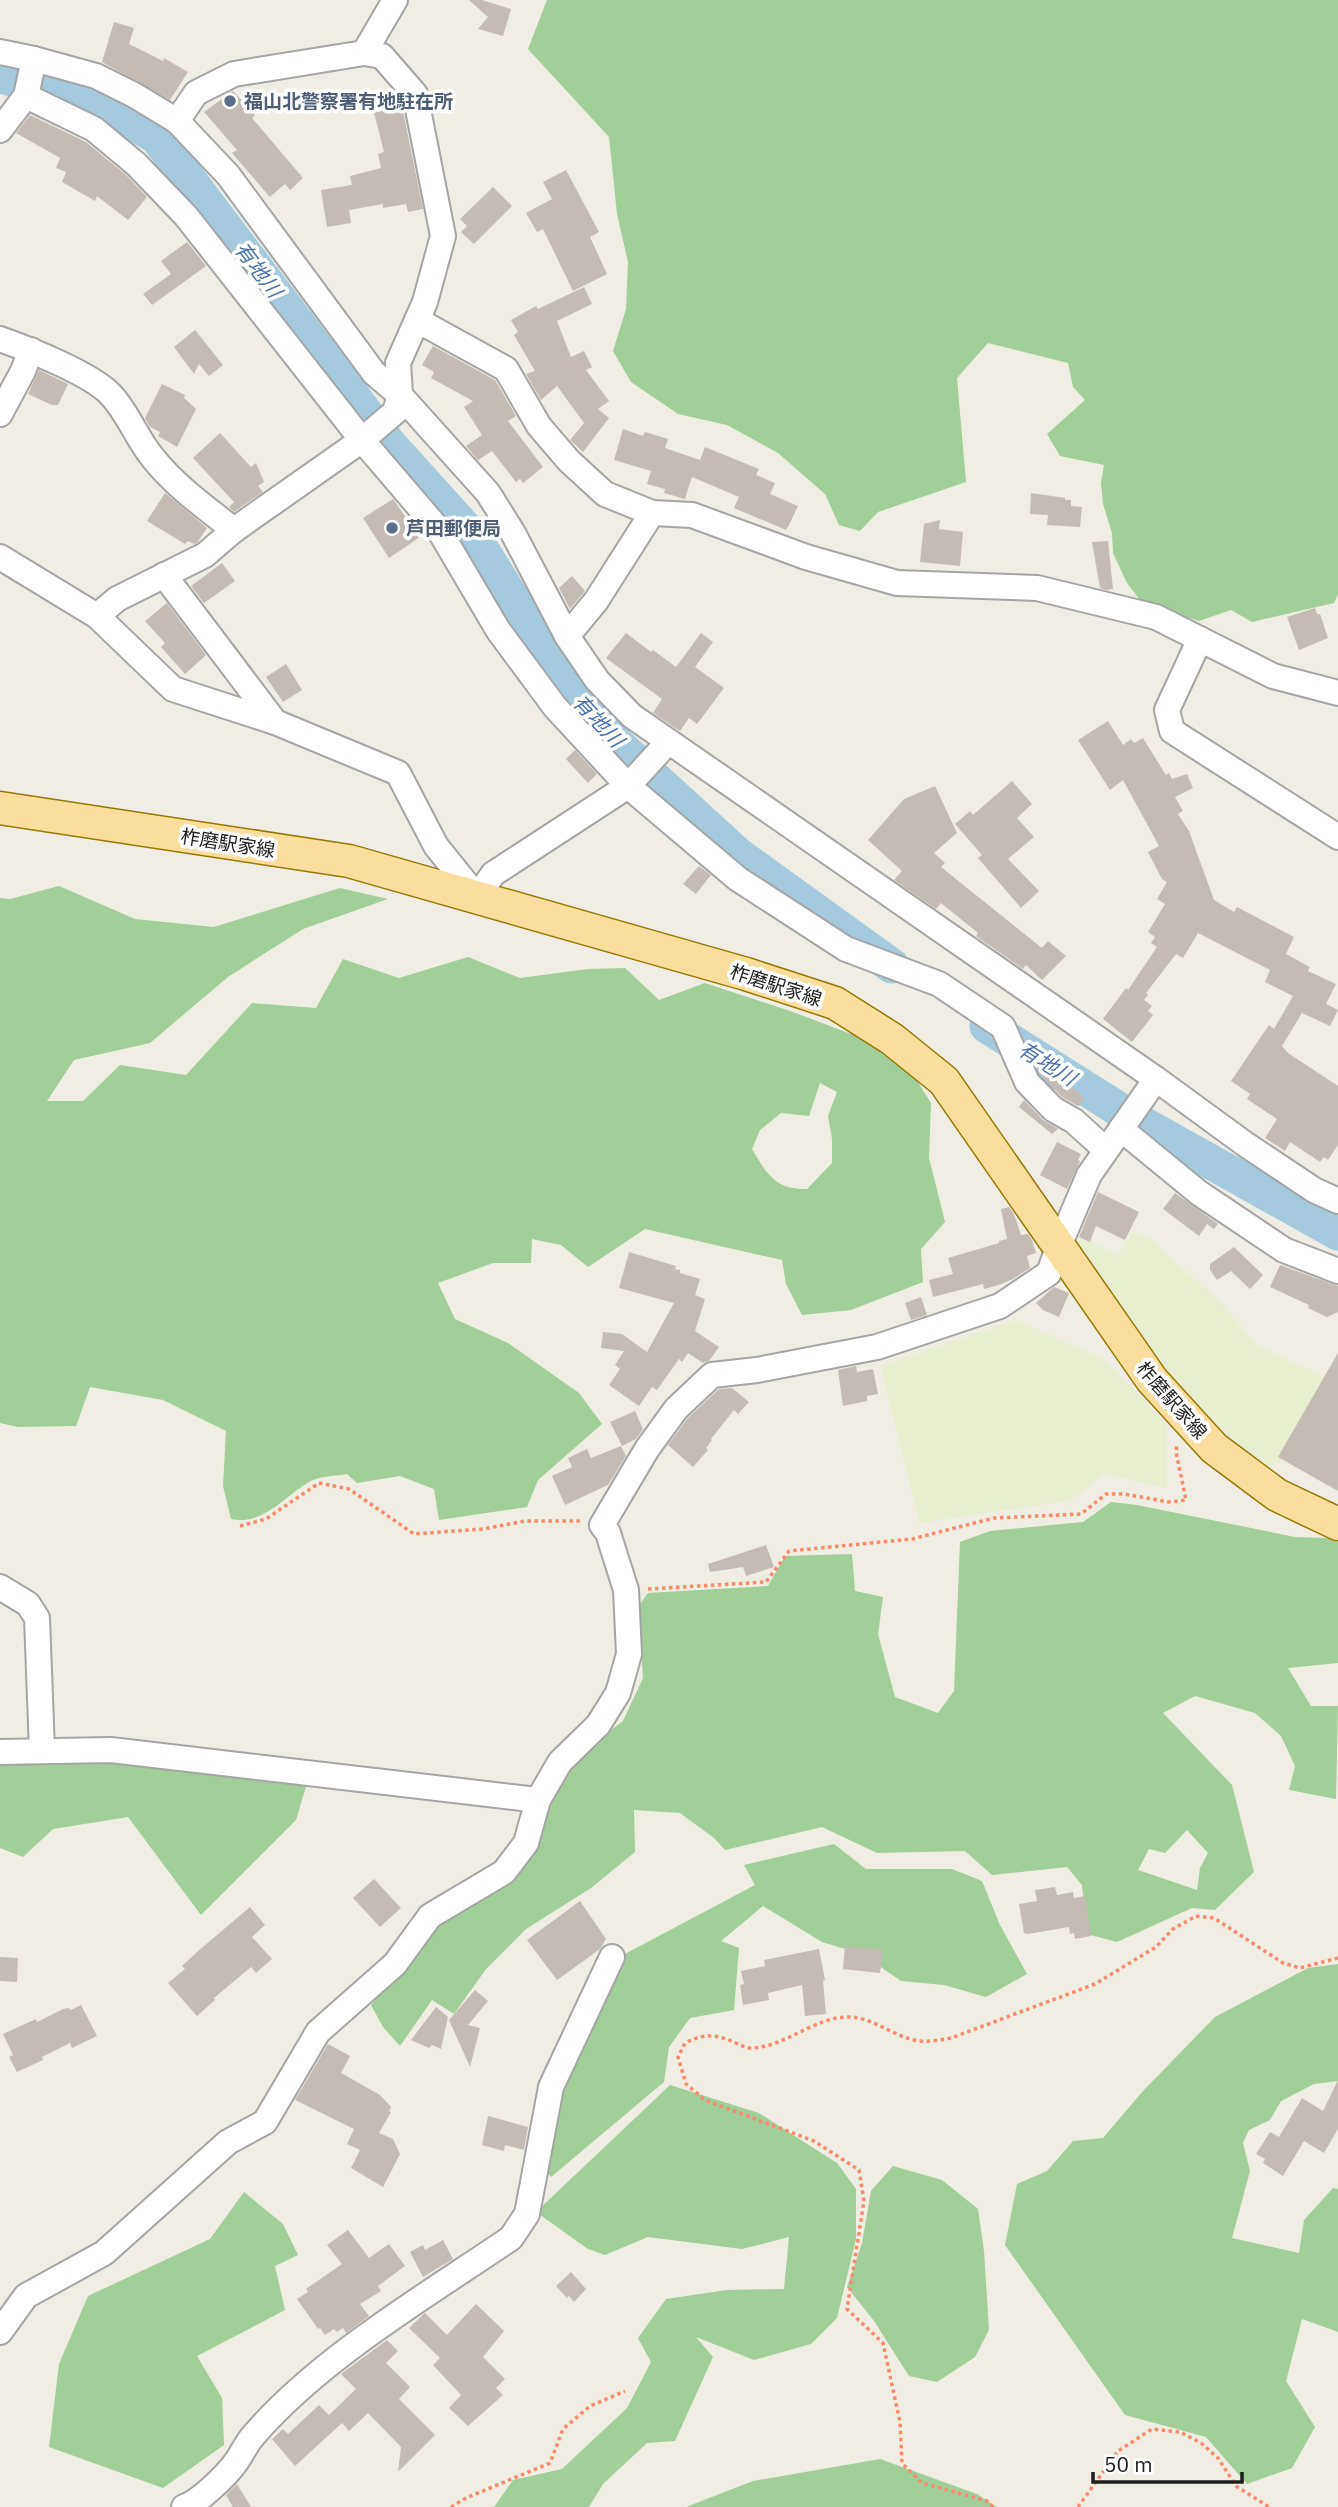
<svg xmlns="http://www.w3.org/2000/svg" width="1338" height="2507" viewBox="0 0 1338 2507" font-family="'IBM Plex Sans','Noto Sans JP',sans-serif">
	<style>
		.farmland { fill: #e8eed0 }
		.forest { fill: #a2ce99; fill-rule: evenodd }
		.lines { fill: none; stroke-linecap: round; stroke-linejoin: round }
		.river { stroke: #a5c9dd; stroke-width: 35 }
		.building { fill: #c4bcb4 }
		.minor-casing { stroke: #a5a5a5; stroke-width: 28 }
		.major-casing { stroke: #987801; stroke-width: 35 }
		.path { stroke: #f98b6b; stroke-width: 3.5; stroke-dasharray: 3.5 3.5; stroke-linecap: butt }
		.minor { stroke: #fff; stroke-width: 24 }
		.major { stroke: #fbde9d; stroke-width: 32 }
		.service-dot { fill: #5c6f8a; stroke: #fff; stroke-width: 2.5 }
		.labels { text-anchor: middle; stroke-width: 7; stroke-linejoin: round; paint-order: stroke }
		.service-label { font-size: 19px; font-weight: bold; fill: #4e5e75; stroke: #fff; text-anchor: start }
		.street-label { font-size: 19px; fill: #1e1e1e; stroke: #fff }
		.water-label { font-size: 21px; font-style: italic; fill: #4b70ae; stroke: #fff }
	</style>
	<rect width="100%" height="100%" fill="#efede4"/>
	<!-- farmland -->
	<g class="farmland">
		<polygon points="1132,1231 1149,1238 1218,1300 1258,1346 1328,1378 1280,1464 1257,1467 1179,1395 1074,1254 1081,1237 1118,1256"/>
		<polygon points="1016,1320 1103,1359 1167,1424 1167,1488 1105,1474 1069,1501 919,1523 880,1366"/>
	</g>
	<!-- forest -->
	<g class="forest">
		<polygon points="547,0 1338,0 1338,594 1334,603 1252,622 1231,610 1199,621 1143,604 1127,583 1113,553 1112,533 1103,504 1101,483 1104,465 1060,456 1047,434 1085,400 1073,387 1068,363 988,343 957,378 966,482 878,512 860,531 839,525 825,494 778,453 727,425 678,414 631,382 613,351 626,309 628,262 617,214 609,137 528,49"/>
		<path d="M59,886L135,919L214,927L340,888L388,899L303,929L228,977L150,1043L74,1060L47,1101H83L120,1065L186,1075L252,1003L316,1008L343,959L399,978L468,957L520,978L588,969L625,968L659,1000L705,983L793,1012L867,1040L916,1079L931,1103L929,1158L945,1222L921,1249L923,1282L851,1310L802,1315L786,1284L782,1260L645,1229L588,1267L561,1245L532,1239L531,1263H493L438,1283L455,1319L508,1343L579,1393L602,1424L538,1480L527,1507L439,1520L434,1489L400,1476L357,1483L347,1474C336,1476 319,1476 309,1482C284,1497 262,1526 231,1519L223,1486L226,1431L163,1400L90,1387L76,1426L18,1427L0,1423V898L10,899ZM820,1083L837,1092L828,1116L832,1139V1163L807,1189C775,1190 767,1174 752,1149L760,1130L781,1113L809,1116Z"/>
		<path d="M1111,1502L1137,1505L1295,1537L1327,1538L1338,1542V1663L1288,1668L1311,1706H1338L1336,1799L1289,1790L1295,1766L1281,1736L1255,1713L1195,1696L1163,1713L1232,1785L1254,1872L1215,1910L1192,1908L1117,1942L1087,1934L1082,1885L1067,1867L992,1875L965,1851L877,1853L822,1827L725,1850L714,1838L680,1813L634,1810L635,1852L591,1888L526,1929L486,1969L454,2014L432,2000L400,2046L383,2027L371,2005L451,1913L537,1823L579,1754L623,1721L643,1678L638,1607L648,1593L768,1586L785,1556L852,1554L855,1591L883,1597L878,1634L895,1697L938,1713L954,1691L960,1542L990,1531L1083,1522ZM1187,1830L1208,1853L1200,1868L1197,1890L1138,1870L1149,1849L1165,1853Z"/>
		<polygon points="37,1759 150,1763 307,1783 296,1820 201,1915 128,1817 53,1829 23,1857 0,1848 0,1765"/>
		<polygon points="834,1844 866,1869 952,1869 982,1881 1000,1925 1027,1974 986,1997 944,1985 901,1981 862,1954 822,1942 763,1906 721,1941 739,1948 734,2010 690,2018 669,2047 664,2082 551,2177 544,2168 560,2101 623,1955 755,1885 744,1865"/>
		<polygon points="1338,1964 1338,2081 1314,2084 1281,2101 1270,2120 1249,2130 1243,2143 1250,2171 1232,2238 1299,2253 1304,2220 1333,2188 1338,2189 1338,2332 1302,2319 1286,2381 1315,2427 1292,2468 1247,2484 1206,2437 1125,2415 1005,2245 1017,2184 1047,2171 1073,2141 1103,2138 1143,2091 1215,2017 1308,1968"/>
		<polygon points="670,2085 759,2113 837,2163 856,2189 856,2239 837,2318 811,2344 754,2360 696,2337 713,2357 675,2441 647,2443 603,2484 589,2507 494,2507 513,2480 562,2469 627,2408 651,2362 638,2338 666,2299 727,2290 784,2289 789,2237 742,2249 648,2237 605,2255 588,2249 536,2212"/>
		<polygon points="893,2166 942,2180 978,2209 984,2251 989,2330 975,2357 937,2382 909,2376 874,2321 847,2287 862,2243 871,2191"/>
		<polygon points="244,2192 283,2224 298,2255 275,2266 285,2310 197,2356 222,2398 224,2445 163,2488 49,2447 59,2364 88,2296 210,2239"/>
		<polygon points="880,2459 977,2494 997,2507 686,2507 753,2481"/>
	</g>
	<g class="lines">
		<!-- river -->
		<g class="river">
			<polyline points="0,76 91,99 156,136 389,444 475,539 571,693 617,744 737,854 892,966"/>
			<polyline points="987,1026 1134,1119 1338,1233"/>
		</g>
	</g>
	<!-- building -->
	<g class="building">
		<polygon points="469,0 482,0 511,9 503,36 478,29 488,17"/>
		<polygon points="114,22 134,28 129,44 163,61 164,58 188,72 170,100 102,62"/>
		<polygon points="233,91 255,115 252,118 303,178 290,190 285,184 270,197 232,153 237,150 204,112"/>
		<polygon points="402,106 423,209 408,212 406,204 383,208 383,204 349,210 351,223 327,227 321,190 352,185 350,176 381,168 378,154 384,152 374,113"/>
		<polygon points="30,115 86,142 126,175 147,197 128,220 97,196 95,201 62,182 66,172 56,168 60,158 16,133"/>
		<polygon points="566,170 599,232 590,237 607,274 573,291 543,229 537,232 526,213 552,199 543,182"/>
		<polygon points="493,187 512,206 474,244 461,232 467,226 460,219"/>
		<polygon points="187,242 206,266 152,305 143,294 171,274 161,261"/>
		<polygon points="584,287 592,304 557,321 571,357 584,351 592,367 586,370 609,401 598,409 609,418 583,452 570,440 584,423 557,386 541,400 526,374 535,371 514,335 518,332 511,320 536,306 538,309"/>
		<polygon points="195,330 223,365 209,376 199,364 194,374 174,347"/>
		<polygon points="433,346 495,380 516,416 508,421 543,467 523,483 520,479 516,482 492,451 478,460 466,446 482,435 464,407 473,401 431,378 434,372 422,365"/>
		<polygon points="39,370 68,384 58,405 52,405 28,394"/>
		<polygon points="162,384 185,395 184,398 196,409 177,447 158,436 160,432 150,427 145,418"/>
		<polygon points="623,429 643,436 645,432 668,439 665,448 700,460 705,447 759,469 756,475 775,483 770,494 798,506 789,525 786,530 734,508 739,497 692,477 685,499 664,493 665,489 647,484 651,471 614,460"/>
		<polygon points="220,433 251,467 256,463 264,482 258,486 263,492 234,512 229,507 234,502 193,458"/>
		<polygon points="165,493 207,528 197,543 194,544 188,541 185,544 147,521"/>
		<polygon points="1031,493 1065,498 1065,500 1071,500 1071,506 1082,507 1080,527 1047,525 1048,515 1030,514"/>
		<polygon points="393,499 420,537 389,558 363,518"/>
		<polygon points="940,520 939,529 963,532 960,566 920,562 924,524"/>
		<polygon points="1108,541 1113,589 1106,590 1100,588 1092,542"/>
		<polygon points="222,563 235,581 204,603 191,586"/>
		<polygon points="572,576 585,591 570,609 559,588"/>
		<polygon points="167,603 206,655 185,674 161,647 165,643 145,621"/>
		<polygon points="1315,608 1317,614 1320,614 1328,638 1299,650 1287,617"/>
		<polygon points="626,633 651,652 653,650 676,667 701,633 713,642 695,667 724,688 697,724 689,718 680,731 653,713 662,699 606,658"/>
		<polygon points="286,664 302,690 283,702 266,677"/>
		<polygon points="1108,721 1123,745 1131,739 1134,743 1143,738 1166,775 1169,773 1172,779 1187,774 1193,788 1175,797 1183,811 1178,814 1189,831 1214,900 1234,912 1237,907 1294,937 1286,954 1310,967 1308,971 1336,984 1326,1004 1338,1010 1330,1026 1302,1013 1282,1046 1288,1053 1338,1086 1338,1145 1328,1160 1324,1157 1320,1162 1290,1142 1285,1151 1265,1138 1277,1119 1247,1099 1250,1094 1231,1081 1269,1025 1274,1029 1293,996 1265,982 1270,970 1198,933 1183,958 1176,954 1146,993 1148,995 1144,1000 1152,1006 1148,1011 1153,1015 1132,1042 1103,1019 1126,988 1128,990 1157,947 1151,943 1155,937 1148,932 1165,904 1157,899 1167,882 1162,879 1148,852 1159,846 1123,780 1110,790 1078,740"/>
		<polygon points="575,750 597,774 588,783 566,759"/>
		<polygon points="1012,781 1032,804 1017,818 1034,837 1008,859 1039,891 1021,908 978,858 982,855 955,824 970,811 973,815"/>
		<polygon points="935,786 957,833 934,853 945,863 941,867 1042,948 1048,941 1066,956 1042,980 1026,965 1023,969 976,936 978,933 941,903 936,909 894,880 902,871 868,840 904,799"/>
		<polygon points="699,866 711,875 696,894 683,884"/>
		<polygon points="1027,1045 1085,1099 1078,1106 1062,1097 1040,1074"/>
		<polygon points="1024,1100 1043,1120 1058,1129 1052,1134 1019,1107"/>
		<polygon points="1057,1142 1081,1154 1078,1160 1080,1161 1067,1189 1040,1175"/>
		<polygon points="1098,1192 1139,1212 1125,1240 1096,1226 1090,1242 1079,1237"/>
		<polygon points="1175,1193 1218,1224 1214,1229 1207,1224 1199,1236 1163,1209"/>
		<polygon points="1009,1207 1014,1214 1021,1235 1028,1234 1032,1240 1036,1253 1027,1256 1030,1268 1013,1279 999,1285 984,1289 983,1284 933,1297 929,1280 953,1274 948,1258 999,1243 999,1241 1007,1239 1001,1209"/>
		<polygon points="1234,1247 1263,1275 1250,1289 1231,1271 1217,1280 1210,1270 1210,1264"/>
		<polygon points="629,1252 676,1266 675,1269 680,1270 680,1273 700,1279 695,1295 705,1299 695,1331 719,1347 709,1361 703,1363 688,1353 682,1362 679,1359 657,1390 652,1387 639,1406 609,1385 620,1369 615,1365 624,1351 601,1348 603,1332 622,1334 647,1352 674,1303 619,1288"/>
		<polygon points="1280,1265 1338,1286 1338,1312 1327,1317 1308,1308 1309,1305 1270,1287"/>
		<polygon points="1054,1287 1069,1293 1059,1317 1043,1310 1036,1303"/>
		<polygon points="921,1297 927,1315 911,1320 905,1303"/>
		<polygon points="1338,1353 1338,1491 1278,1457"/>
		<polygon points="856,1366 857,1372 873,1369 878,1394 867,1396 867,1401 843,1406 838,1370"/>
		<polygon points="732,1388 749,1402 738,1414 734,1410 711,1439 712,1440 706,1448 708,1450 693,1467 668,1445 687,1419 719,1389"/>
		<polygon points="635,1411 643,1429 636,1439 622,1446 610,1422"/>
		<polygon points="621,1446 626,1456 608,1485 565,1505 552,1476 572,1467 568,1458 587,1449 591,1458"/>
		<polygon points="766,1545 774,1567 746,1576 743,1567 710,1572 708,1564"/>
		<polygon points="374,1879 401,1908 380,1927 353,1898"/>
		<polygon points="1055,1887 1057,1895 1073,1892 1074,1898 1085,1896 1091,1936 1075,1939 1074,1933 1070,1934 1069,1927 1028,1934 1024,1933 1019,1904 1037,1901 1035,1890"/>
		<polygon points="580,1901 606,1939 600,1949 557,1980 527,1940"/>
		<polygon points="250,1907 265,1925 252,1937 272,1959 256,1973 251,1967 214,1998 215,2000 197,2016 168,1983 185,1969 182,1966 197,1952"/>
		<polygon points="845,1946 883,1950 880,1973 843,1969"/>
		<polygon points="819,1949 825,1980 823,1981 826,2014 805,2016 802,1985 768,1993 769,2000 743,2005 740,1985 744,1984 741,1971 765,1966 764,1960"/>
		<polygon points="0,1957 18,1958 17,1982 0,1981"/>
		<polygon points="475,1990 488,2001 468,2025 480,2028 470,2067 449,2020"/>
		<polygon points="81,2005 97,2036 72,2048 70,2043 42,2057 43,2060 17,2072 9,2057 13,2055 3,2034 36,2019 37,2022 63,2009 69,2008 71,2010"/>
		<polygon points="436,2007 448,2017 441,2049 432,2045 429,2048 411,2040"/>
		<polygon points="328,2044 350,2056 341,2073 380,2095 391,2107 389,2111 391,2112 379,2133 393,2139 400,2154 383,2187 351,2168 360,2150 347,2144 354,2129 295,2100"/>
		<polygon points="1338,2080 1338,2129 1324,2153 1304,2141 1283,2176 1263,2163 1265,2159 1256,2154 1270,2132 1279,2137 1302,2098 1323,2111"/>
		<polygon points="488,2116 528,2127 524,2150 505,2145 504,2151 482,2145"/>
		<polygon points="348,2230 369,2258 389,2244 405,2266 378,2286 381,2291 360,2304 369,2316 346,2333 343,2328 337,2332 334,2329 325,2335 320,2328 318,2329 297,2299 308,2292 306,2289 342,2264 327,2245"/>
		<polygon points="443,2240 453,2259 423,2277 410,2252 423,2245 425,2250"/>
		<polygon points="571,2272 586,2289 574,2302 569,2296 567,2298 556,2286"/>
		<polygon points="476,2304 504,2331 483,2357 505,2379 496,2388 503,2395 468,2426 449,2408 461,2395 433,2365 440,2358 409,2328 425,2313 447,2335"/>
		<polygon points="387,2340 398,2351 386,2363 410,2387 399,2399 435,2435 398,2472 401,2447 368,2413 349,2431 342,2423 295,2466 272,2439 283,2429 288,2434 319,2405 329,2415 356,2389 341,2374"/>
		<polygon points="237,2484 251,2507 233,2507 226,2495"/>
	</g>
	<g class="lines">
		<!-- minor casing -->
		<g class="minor-casing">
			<g id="minor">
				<polyline points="0,52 34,59 96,76 134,95 177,121 228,175 374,373 400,395 488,493 513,533 567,636 597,680 632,716 1156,1079 1245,1144 1314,1190 1338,1201"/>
				<polyline points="26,96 94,129 136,164 186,216 362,440 439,530 498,630 555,707 628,786 738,879 846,949 939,984 1003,1027 1027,1082 1053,1109 1074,1121 1106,1150"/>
				<polyline points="177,121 196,93 234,74 364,53 395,0"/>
				<polyline points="0,130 26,96 34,59"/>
				<polyline points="417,320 506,369 539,426 569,461 605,494 652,513 692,515 806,557 897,583 1037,588 1156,617 1273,676 1338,693"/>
				<path d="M0,339C28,349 92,374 111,395C128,413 137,439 153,458C175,486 206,508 234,530"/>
				<polyline points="0,414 23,371 31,350"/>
				<polyline points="0,557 97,616 173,689 275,722 398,773 436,846 477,897 493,874 628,786 668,742"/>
				<polyline points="164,575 275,722"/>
				<polyline points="97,616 117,599 205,555 234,530 362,440 395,412 400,395 398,363 425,302 443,236 415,94 382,56 364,53"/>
				<polyline points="567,636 596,601 652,513"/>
				<polyline points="1200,639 1167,710 1172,731 1338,837"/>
				<polyline points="1121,1129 1199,1193 1284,1250 1338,1271"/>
				<polyline points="0,1587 28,1604 37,1618 42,1751"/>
				<polyline points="0,1752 111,1750 538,1800"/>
				<polyline points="0,2332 26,2296 104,2253 228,2142 265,2122 318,2032 395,1964 430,1916 504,1872 526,1843 538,1800 560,1762 598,1725 618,1693 629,1654 626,1590 608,1533 602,1525 647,1449 676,1409 712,1375 757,1370 877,1347 1000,1306 1049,1273 1058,1248 1089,1175 1156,1079"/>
				<path d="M184,2507C199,2502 226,2476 236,2462C242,2454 246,2444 253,2436C320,2358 426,2296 511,2238L527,2214L551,2087L612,1957"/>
			</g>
		</g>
		<!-- major casing -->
		<g class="major-casing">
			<polyline id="major" points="0,808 349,861 746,974 835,1003 892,1039 944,1081 1152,1380 1214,1448 1277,1495 1338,1524"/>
		</g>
		<!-- path -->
		<g class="path">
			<polyline points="240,1526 266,1519 319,1483 349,1489 414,1534 483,1529 525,1521 581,1521"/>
			<polyline points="648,1589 766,1582 789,1551 912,1539 994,1518 1081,1514 1106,1494 1124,1494 1169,1502 1186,1500 1176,1452 1177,1443"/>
			<polyline points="451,2507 466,2498 550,2463 563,2429 590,2406 625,2391"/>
			<path d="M993,2507L987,2501L922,2483L902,2463L900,2422L883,2343L847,2309L864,2201L859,2170L814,2141L705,2100L686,2084L678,2057L685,2043C705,2033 716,2034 736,2043C741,2045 745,2048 751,2048C786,2047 814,2017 848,2017C873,2017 891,2035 914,2040C926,2043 939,2040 951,2038L1095,1984L1156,1947L1173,1929L1196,1916L1214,1918L1283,1963L1300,1968L1338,1958"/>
			<polyline points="1078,2507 1118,2451 1152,2429 1180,2432 1201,2443 1218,2458 1236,2486 1269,2507"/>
		</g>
		<!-- minor -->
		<use href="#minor" class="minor"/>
		<!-- major -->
		<use href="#major" class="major"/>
	</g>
	<!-- markers -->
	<g class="service-dot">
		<circle cx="230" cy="101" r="7"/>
		<circle cx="392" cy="528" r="7"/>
	</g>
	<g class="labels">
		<!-- service labels -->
		<g class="service-label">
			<text x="244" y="108">福山北警察署有地駐在所</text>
			<text x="406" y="535">芦田郵便局</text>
		</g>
		<!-- street labels -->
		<g class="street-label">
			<text transform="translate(228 843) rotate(9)" y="7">柞磨駅家線</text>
			<text transform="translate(776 985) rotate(18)" y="7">柞磨駅家線</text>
			<text transform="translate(1172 1400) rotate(49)" y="7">柞磨駅家線</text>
		</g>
		<!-- water labels -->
		<g class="water-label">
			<text transform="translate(258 270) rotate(53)" y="7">有地川</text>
			<text transform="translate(598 721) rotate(47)" y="7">有地川</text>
			<text transform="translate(1047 1064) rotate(32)" y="7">有地川</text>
		</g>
	</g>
	<!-- scale -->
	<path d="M1093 2472v10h149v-10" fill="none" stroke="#1e1e1e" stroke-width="3.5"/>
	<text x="1104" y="2472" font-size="21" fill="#1e1e1e" stroke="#ffffff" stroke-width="5" paint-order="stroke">50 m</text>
</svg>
